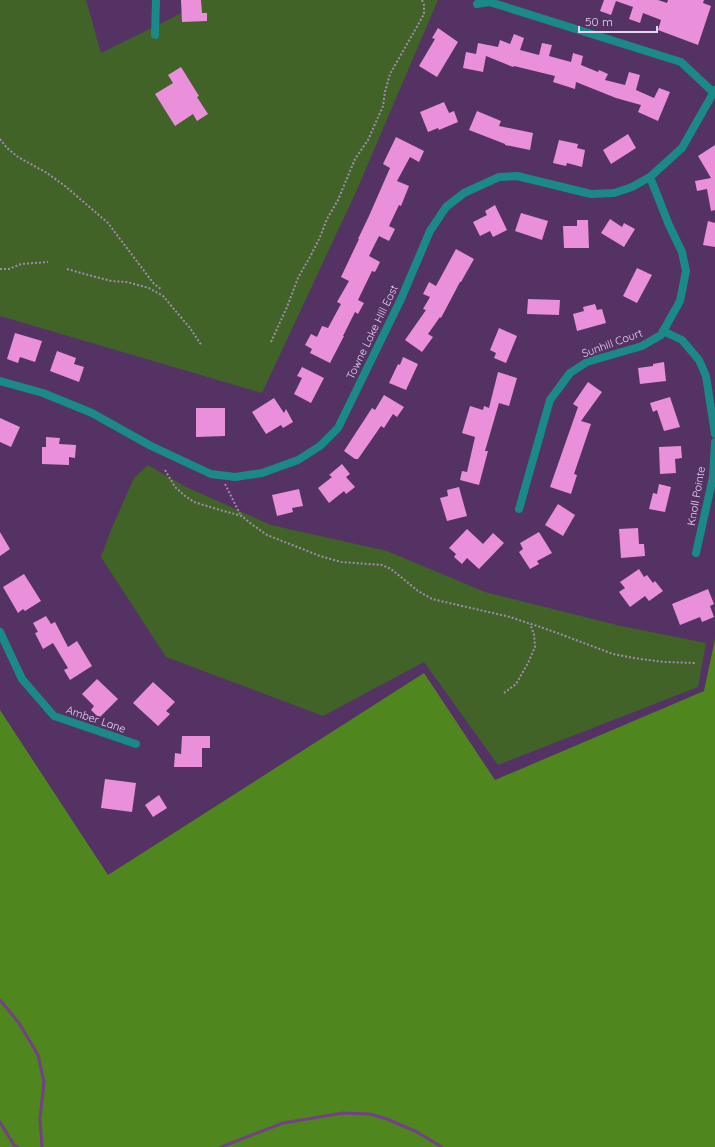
<svg xmlns="http://www.w3.org/2000/svg" width="715" height="1147" viewBox="0 0 715 1147" font-family="Quicksand,sans-serif">
	<style>
		.green { fill: #416328 }
		.forest { fill: #50861e }
		.lines { fill: none; stroke-linecap: round; stroke-linejoin: round }
		.stream { stroke: #754089; stroke-width: 3 }
		.building { fill: #ea8fda }
		.path { stroke: #a389b0; stroke-width: 2; stroke-dasharray: 2 2; stroke-linecap: butt }
		.minor { stroke: #1a8987; stroke-width: 8 }
		.labels { text-anchor: middle; stroke-width: 4; stroke-linejoin: round; paint-order: stroke }
		.street-label { font-size: 11px; fill: #e7d4f2; stroke: #543264 }
	</style>
	<rect width="100%" height="100%" fill="#543264"/>
	<!-- green -->
	<g class="green">
		<polygon points="0,0 86,0 101,53 200,4 202,0 438,0 356,192 262,393 0,316"/>
		<polygon points="148,465 184,486 271,525 387,551 485,592 621,626 706,643 698,687 498,765 424,662 323,716 166,657 101,557 111,530 134,478"/>
	</g>
	<!-- forest -->
	<polygon class="forest" points="715,639 715,1147 0,1147 0,710 108,875 424,673 495,780 704,691"/>
	<g class="lines">
		<!-- stream -->
		<g class="stream">
			<polyline points="0,1000 19,1023 38,1055 44,1082 40,1119 42,1147"/>
			<polyline points="0,1122 14,1145 18,1147"/>
			<polyline points="221,1147 283,1123 343,1113 370,1114 387,1119 417,1132 442,1147"/>
		</g>
	</g>
	<!-- building -->
	<g class="building">
		<polygon points="181,0 201,0 202,13 207,13 207,21 182,22"/>
		<polygon points="604,0 658,0 667,3 668,0 704,0 703,3 711,6 698,45 658,30 661,20 643,13 640,23 629,19 633,7 616,1 611,15 600,11"/>
		<polygon points="438,28 458,42 437,77 419,66 435,39 432,38"/>
		<polygon points="514,34 524,38 520,50 539,55 542,43 552,45 549,56 571,62 573,53 583,56 581,65 598,72 599,70 608,74 605,80 625,85 629,72 640,75 636,90 654,98 659,88 670,92 658,121 638,112 641,105 616,98 576,82 575,89 553,82 555,76 514,66 513,67 486,56 483,72 463,68 466,52 476,54 478,43 498,47 500,40 510,44"/>
		<polygon points="181,67 199,96 197,97 208,114 197,121 193,114 175,126 155,94 173,83 168,75"/>
		<polygon points="444,102 449,113 454,111 458,122 439,130 438,128 428,132 420,112"/>
		<polygon points="477,111 501,121 499,126 533,133 530,150 505,145 505,144 469,130"/>
		<polygon points="628,134 636,148 611,164 603,150"/>
		<polygon points="396,137 424,151 419,162 410,157 397,181 409,186 401,206 399,205 389,226 395,229 389,241 379,236 369,256 380,262 375,272 372,271 358,300 364,303 358,314 355,312 343,336 344,336 330,363 310,353 312,349 305,345 311,334 317,337 322,326 328,328 341,304 337,302 349,281 341,277 359,239 358,239 369,216 390,168 383,164"/>
		<polygon points="559,140 578,144 577,148 585,150 582,167 567,163 566,166 553,163"/>
		<polygon points="715,145 715,210 711,211 707,189 697,191 695,181 711,178 698,156"/>
		<polygon points="495,205 507,230 493,237 490,231 480,236 473,222 487,215 485,211"/>
		<polygon points="521,213 548,221 542,240 515,231"/>
		<polygon points="610,219 622,227 624,223 635,229 624,247 601,233"/>
		<polygon points="577,220 588,220 589,248 564,248 563,226 577,226"/>
		<polygon points="708,221 715,223 715,247 703,245"/>
		<polygon points="456,249 474,259 461,282 460,282 441,318 440,317 428,334 433,337 422,352 405,340 426,310 423,309 430,297 423,294 429,282 436,286"/>
		<polygon points="637,268 652,275 637,303 623,296"/>
		<polygon points="528,299 560,300 559,315 527,314"/>
		<polygon points="595,304 597,310 602,309 606,323 577,331 573,314 584,311 583,307"/>
		<polygon points="499,328 517,336 506,363 494,358 496,353 490,350"/>
		<polygon points="15,333 42,341 35,362 20,357 18,363 7,359"/>
		<polygon points="57,351 76,358 74,364 84,367 79,382 50,371"/>
		<polygon points="403,357 418,364 406,390 389,383 398,364 400,365"/>
		<polygon points="664,362 666,381 640,384 638,368 653,366 653,364"/>
		<polygon points="302,367 324,378 311,403 294,394 302,378 297,376"/>
		<polygon points="498,372 517,378 509,406 499,403 485,451 488,451 479,485 460,480 462,471 467,472 475,437 462,433 470,406 483,410 484,406 489,408"/>
		<polygon points="588,382 602,392 581,421 591,424 574,474 577,475 571,494 550,487 578,407 573,404"/>
		<polygon points="384,395 404,407 397,417 393,414 384,428 381,426 358,459 355,459 344,451 372,408 375,410"/>
		<polygon points="670,397 680,427 664,431 657,410 653,412 650,403"/>
		<polygon points="274,398 284,413 286,409 293,422 283,428 281,425 266,434 252,412"/>
		<polygon points="196,408 225,408 225,436 196,437"/>
		<polygon points="0,418 20,427 11,447 0,442"/>
		<polygon points="46,437 60,438 59,444 76,445 75,458 69,457 69,465 42,464 42,447 46,447"/>
		<polygon points="681,446 682,458 675,459 676,473 660,474 659,447"/>
		<polygon points="342,464 350,474 346,477 355,487 346,494 344,491 329,503 318,488 332,477 329,475"/>
		<polygon points="659,484 671,487 665,512 649,509 653,493 657,494"/>
		<polygon points="459,487 467,516 447,521 440,498 448,496 447,490"/>
		<polygon points="299,489 303,506 292,508 293,512 277,516 272,495"/>
		<polygon points="558,504 575,515 563,536 545,525"/>
		<polygon points="638,528 639,544 644,544 645,556 621,558 619,529"/>
		<polygon points="467,529 483,544 493,533 504,543 479,569 467,558 462,564 454,557 456,554 449,548"/>
		<polygon points="0,532 10,549 0,556"/>
		<polygon points="539,532 552,553 537,561 539,564 530,569 519,552 523,549 520,543"/>
		<polygon points="639,569 644,577 647,575 653,583 655,581 663,591 649,601 645,596 630,607 619,592 625,588 620,582"/>
		<polygon points="24,574 41,601 25,611 23,609 18,613 3,587"/>
		<polygon points="708,589 714,604 710,606 714,617 702,622 700,617 680,625 672,604"/>
		<polygon points="46,616 51,624 55,622 68,647 77,641 92,666 70,680 64,670 68,668 53,643 43,649 35,633 38,632 33,623"/>
		<polygon points="97,679 118,699 99,718 91,710 94,706 82,694"/>
		<polygon points="153,682 175,702 166,711 170,714 158,726 133,703"/>
		<polygon points="182,736 210,736 210,748 202,748 202,767 174,767 175,753 181,754"/>
		<polygon points="105,779 136,783 132,812 101,808"/>
		<polygon points="159,795 167,808 153,817 145,805"/>
	</g>
	<g class="lines">
		<!-- path -->
		<g class="path">
			<polyline points="0,139 7,148 18,157 47,173 65,186 108,223 154,284 161,289"/>
			<polyline points="0,269 9,269 21,264 48,262"/>
			<polyline points="67,269 92,276 111,281 127,282 149,288 163,296 190,328 202,346"/>
			<polyline points="271,342 287,307 298,278 311,255 320,237 327,219 338,200 355,159 368,140 383,106 385,92 390,74 419,23 424,14 424,5 422,0"/>
			<polyline points="165,470 175,487 185,496 194,502 220,510 242,516 250,523 267,535 320,556 341,562 382,565 391,569 418,591 432,599 510,617 552,631 613,654 634,658 665,662 695,663"/>
			<polyline points="225,484 240,514"/>
			<polyline points="504,693 516,684 528,663 535,647 534,634 530,624"/>
		</g>
		<!-- minor -->
		<g class="minor">
			<polyline points="477,4 489,2 509,8 681,62 713,92"/>
			<polyline points="155,35 156,0"/>
			<polyline points="663,331 682,340 699,360 706,376 715,434"/>
			<polyline points="0,381 43,393 92,413 151,446 211,474 235,477 262,473 298,460 320,446 338,428 401,299 430,231 446,207 464,193 499,177 517,176 591,194 614,193 632,187 650,177 682,148 715,90"/>
			<polyline points="519,509 550,400 570,373 587,362 642,346 661,335 680,301 686,271 682,252 669,225 650,177"/>
			<polyline points="696,553 713,477 715,442"/>
			<polyline points="0,632 22,679 54,716 136,744"/>
		</g>
	</g>
	<g class="labels">
		<!-- street labels -->
		<g class="street-label">
			<text transform="translate(372 332) rotate(-64)" y="4">Towne Lake Hill East</text>
			<text transform="translate(612 343) rotate(-20)" y="4">Sunhill Court</text>
			<text transform="translate(696 496) rotate(-80)" y="4">Knoll Pointe</text>
			<text transform="translate(96 719) rotate(19)" y="4">Amber Lane</text>
		</g>
	</g>
	<!-- scale -->
	<path d="M579 26v6h78v-6" fill="none" stroke="#e7d4f2" stroke-width="2"/>
	<text x="585" y="26" font-size="12" fill="#e7d4f2" stroke="#543264" stroke-width="3" paint-order="stroke">50 m</text>
</svg>
